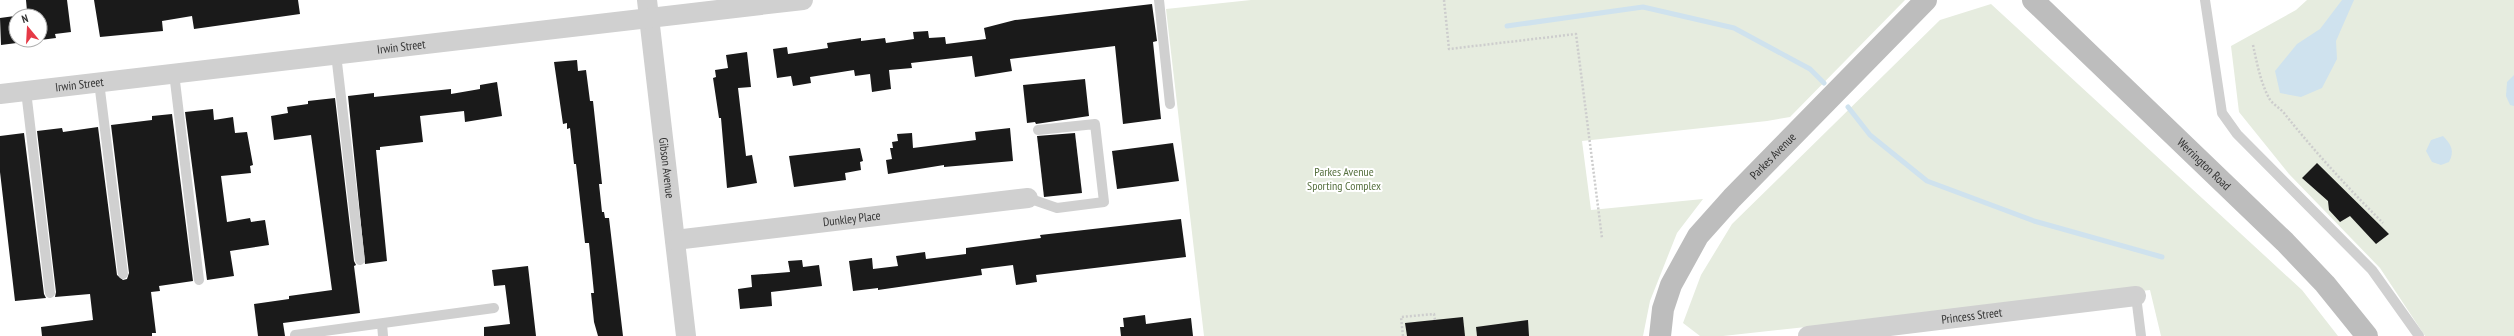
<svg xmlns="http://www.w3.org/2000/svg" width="2514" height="336" viewBox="0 0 2514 336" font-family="'PT Sans Narrow',sans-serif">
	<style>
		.green { fill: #e6ecdf }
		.water { fill: #cfe2ee }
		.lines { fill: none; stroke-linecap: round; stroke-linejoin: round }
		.stream { stroke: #cfe2ee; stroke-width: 5 }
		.building { fill: #1a1a1a; fill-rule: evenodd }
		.path { stroke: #cdcdcd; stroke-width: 2.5; stroke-dasharray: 2 2; stroke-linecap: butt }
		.lane { stroke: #d0d0d0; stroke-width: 10 }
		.street { stroke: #d0d0d0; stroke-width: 20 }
		.secondary { stroke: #bdbdbd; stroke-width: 22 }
		.labels { text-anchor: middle; stroke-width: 4; stroke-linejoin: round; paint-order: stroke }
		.street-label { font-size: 12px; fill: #333; stroke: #fff }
		.park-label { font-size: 12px; fill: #56703f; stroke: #fff }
	</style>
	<rect width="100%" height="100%" fill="#fff"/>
	<!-- green -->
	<g class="green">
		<polygon points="1251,0 1905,0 1790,117 1767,121 1582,141 1591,210 1703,199 1677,233 1650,301 1643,336 1204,336 1166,9"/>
		<polygon points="2307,0 2514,0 2514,336 2425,336 2380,268 2289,174 2239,112 2231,46 2296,10"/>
		<polygon points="1991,4 2302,290 2338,336 2161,336 2150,290 1723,336 1700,336 1683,323 1701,275 1732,224 1940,20"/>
	</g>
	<!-- water -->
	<g class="water">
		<polygon points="2342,0 2354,0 2336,41 2337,59 2322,88 2301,97 2280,93 2275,71 2297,44 2320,29"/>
		<polygon points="2514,75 2514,106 2510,105 2506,96 2507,82"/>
		<path d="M2443,136C2451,144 2455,151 2449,162L2441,165L2432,162L2426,151L2431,140Z"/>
	</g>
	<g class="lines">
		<!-- stream -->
		<g class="stream">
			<polyline points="1507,26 1643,7 1734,28 1810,69 1824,83"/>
			<polyline points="1848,107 1870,135 1927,181 2034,221 2162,257"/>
		</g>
	</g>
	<!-- building -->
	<g class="building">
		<path d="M26,0H67L71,32L55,34L56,38L1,45L0,18L22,15L21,12L27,11ZM16,16H40V40H16Z"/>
		<polygon points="94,0 298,0 300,14 194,29 192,16 162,21 163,31 100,37"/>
		<polygon points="1152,4 1157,41 1153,42 1161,119 1123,124 1115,46 1010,59 1012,71 975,77 972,56 911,63 912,68 889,70 891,89 872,92 870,74 855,76 854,70 810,77 811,83 793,86 791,76 777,78 773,49 787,47 788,54 828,48 827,43 861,38 861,41 885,38 886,43 914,39 913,32 928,31 929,38 945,37 946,44 986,39 984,28 1015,20"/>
		<polygon points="747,52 751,87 738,88 746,156 752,155 757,183 727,188 721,118 719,118 713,78 716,77 715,70 728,68 726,55"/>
		<polygon points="577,60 578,71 586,70 590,101 593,101 602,184 599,184 602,212 604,212 605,218 609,218 623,336 598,336 594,322 591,293 594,293 589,243 585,243 576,164 574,164 570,128 567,129 567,123 563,124 554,62"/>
		<polygon points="1085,79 1089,116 1036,124 1035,122 1027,123 1023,85"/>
		<polygon points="497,82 502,116 465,122 464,111 420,116 423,142 380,147 380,150 376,150 387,261 365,264 348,96 374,93 374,97 451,89 451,94 480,89 480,85"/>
		<polygon points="335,98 354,261 356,265 354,266 360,313 283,323 285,336 258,336 254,304 289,299 289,296 332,290 311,135 274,140 271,116 288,113 287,107 308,104 308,101"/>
		<polygon points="213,109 214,120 233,117 235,133 247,132 253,165 250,166 251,173 221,176 227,222 250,218 251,222 265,220 269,245 230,251 234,276 207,280 185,112"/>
		<polygon points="172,114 193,281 159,286 160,291 151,292 156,333 152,333 152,336 42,336 41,327 93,320 90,294 55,297 56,292 37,131 62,128 63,132 98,127 117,275 123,280 127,279 129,273 111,125 152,120 152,116"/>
		<polygon points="1010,128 1013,161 944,167 944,165 888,174 886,160 892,159 890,148 893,148 892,142 898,141 897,134 912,133 913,148 976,140 975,132"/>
		<polygon points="24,133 44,294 46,298 15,301 0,172 0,136"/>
		<polygon points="1075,133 1082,193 1044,197 1037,136"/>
		<polygon points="1173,143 1179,181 1117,189 1112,151"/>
		<polygon points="860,148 863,161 860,162 861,170 845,173 846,180 794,187 789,156"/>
		<polygon points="2317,163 2389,234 2376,244 2350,216 2340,222 2329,210 2328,201 2302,178"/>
		<polygon points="1181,219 1186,257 1036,275 1037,282 1016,285 1013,265 981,269 982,275 878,290 878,288 853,291 849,261 872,258 873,269 898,266 896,256 925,252 926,259 966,254 966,248 1041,238 1040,235"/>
		<polygon points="802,260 803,267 819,265 822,286 771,292 772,306 740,309 738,289 752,287 751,275 790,272 788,261"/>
		<polygon points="528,266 536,336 484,336 484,327 510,324 505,285 494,286 492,270"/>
		<polygon points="1145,315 1146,324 1191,318 1193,336 1121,336 1120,327 1124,327 1123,318"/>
		<polygon points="1463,317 1465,336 1407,336 1405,323"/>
		<polygon points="1528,320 1529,336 1477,336 1476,327"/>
	</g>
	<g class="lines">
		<!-- path -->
		<g class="path">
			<polyline points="1444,0 1449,49 1576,34 1602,238"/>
			<path d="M2253,45C2257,63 2260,81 2269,98C2272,104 2280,108 2284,113C2315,152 2348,188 2383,223"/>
			<polyline points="1403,336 1401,317 1434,314 1435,320"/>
		</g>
		<!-- lane -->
		<g class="lane">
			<polyline points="1159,0 1170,104"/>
			<polyline points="2205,0 2222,113 2237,134 2372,270 2419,336"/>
			<polyline points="336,54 360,260"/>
			<polyline points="174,73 199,280"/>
			<polyline points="99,82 123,274"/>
			<polyline points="26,91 50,293"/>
			<polyline points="1028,198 1057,208 1104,202 1095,124 1038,130"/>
			<polyline points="2136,296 2141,336"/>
			<polyline points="382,324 383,336"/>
			<polyline points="295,335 494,308"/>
		</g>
		<!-- street -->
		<g class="street">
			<path id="s1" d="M647,0L686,336"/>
			<path id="s2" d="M0,94L803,0"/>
			<path id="s3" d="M675,240L1028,198"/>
			<path id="s4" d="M1808,336L2136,296"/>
		</g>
		<!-- secondary -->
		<g class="secondary">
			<path id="s5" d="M2033,0L2285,242L2325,284L2367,336"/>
			<path id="s6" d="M1660,336L1663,309L1671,285L1698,236L1732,198L1926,0"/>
		</g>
	</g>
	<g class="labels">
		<!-- street labels -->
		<g class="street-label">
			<text dy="4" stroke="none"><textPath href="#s2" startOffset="404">Irwin Street</textPath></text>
			<text dy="4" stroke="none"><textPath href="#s2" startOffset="80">Irwin Street</textPath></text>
			<text dy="4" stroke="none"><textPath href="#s6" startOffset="218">Parkes Avenue</textPath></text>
			<text dy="4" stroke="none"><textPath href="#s5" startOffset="237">Werrington Road</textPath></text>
			<text dy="4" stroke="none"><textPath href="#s1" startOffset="169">Gibson Avenue</textPath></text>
			<text dy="4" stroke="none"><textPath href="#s3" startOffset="178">Dunkley Place</textPath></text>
			<text dy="4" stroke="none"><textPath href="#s4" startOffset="165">Princess Street</textPath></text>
		</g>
		<!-- park labels -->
		<g class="park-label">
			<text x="1344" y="176">Parkes Avenue<tspan x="1344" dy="14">Sporting Complex</tspan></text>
		</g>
	</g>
	<!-- north arrow -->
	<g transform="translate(28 28) rotate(342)"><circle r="19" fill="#ffffff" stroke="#adadad"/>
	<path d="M0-3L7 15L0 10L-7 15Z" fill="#e63946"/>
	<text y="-6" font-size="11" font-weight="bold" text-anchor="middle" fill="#333333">N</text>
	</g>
</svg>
